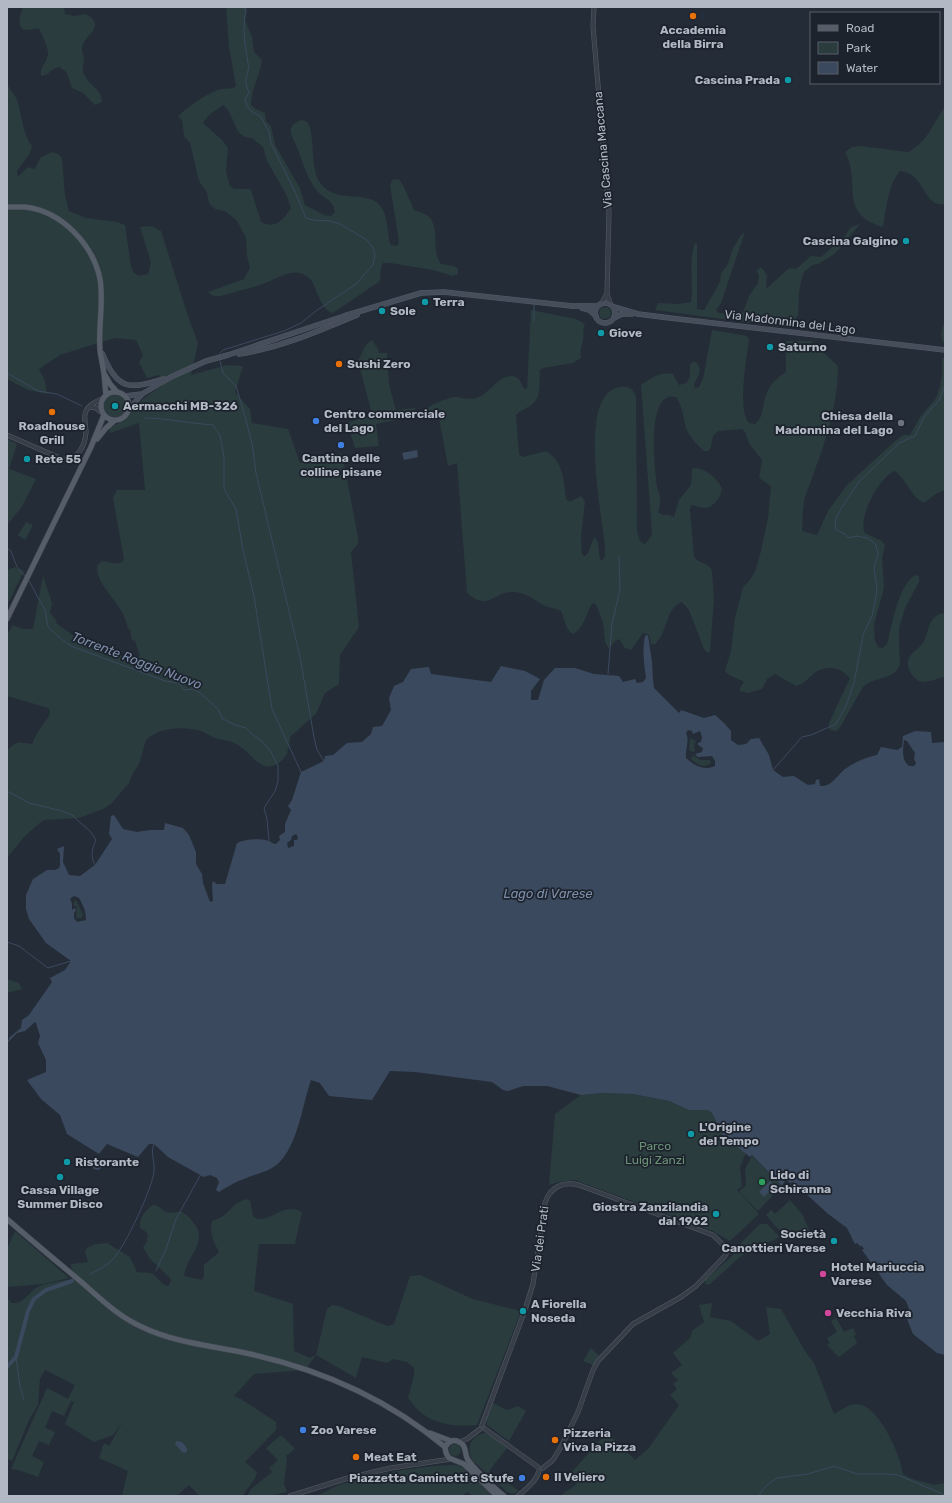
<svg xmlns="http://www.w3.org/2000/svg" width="952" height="1503" viewBox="0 0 952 1503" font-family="Rubik,sans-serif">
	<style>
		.green { fill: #2a3c3d; fill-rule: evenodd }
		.water { fill: #3b495f; fill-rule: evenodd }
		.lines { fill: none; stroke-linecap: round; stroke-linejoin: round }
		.stream { stroke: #3b495f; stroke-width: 1 }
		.canal { stroke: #3b495f; stroke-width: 4 }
		.tertiary-casing { stroke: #555c66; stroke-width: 5 }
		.secondary-casing { stroke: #555c66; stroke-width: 5.5 }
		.primary-casing { stroke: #414751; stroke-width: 6 }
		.tertiary { stroke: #373e48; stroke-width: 4 }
		.secondary { stroke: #464d5b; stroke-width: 4.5 }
		.primary { stroke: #555d68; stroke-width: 5 }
		.food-dot { fill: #e8710a; stroke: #1d232d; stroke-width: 1.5 }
		.culture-dot { fill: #0f9aa8; stroke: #1d232d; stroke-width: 1.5 }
		.shop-dot { fill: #3f7fe0; stroke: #1d232d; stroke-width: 1.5 }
		.worship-dot { fill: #6b7280; stroke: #1d232d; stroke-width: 1.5 }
		.leisure-dot { fill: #2e9e5b; stroke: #1d232d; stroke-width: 1.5 }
		.hotel-dot { fill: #d1479c; stroke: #1d232d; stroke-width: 1.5 }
		.labels { text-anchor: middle; stroke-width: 3.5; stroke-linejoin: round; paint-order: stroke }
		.poi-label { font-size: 12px; font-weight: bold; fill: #b2b9c4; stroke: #1d232d; text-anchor: start }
		.street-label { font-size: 12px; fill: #b2b9c4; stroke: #1d232d }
		.park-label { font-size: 12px; fill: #6c9276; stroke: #1d232d }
		.water-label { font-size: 13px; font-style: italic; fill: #7d8eaa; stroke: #1d232d }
	</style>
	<rect width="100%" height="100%" fill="#242c37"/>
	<!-- green -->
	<g class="green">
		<path d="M23,7H64L65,14L74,16L86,14C109,28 81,35 82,50C82,53 84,56 84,59C84,64 81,68 84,74C88,85 102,89 102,102L95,105L83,93L72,88L67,73L60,67C52,67 49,76 41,76C39,68 47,63 48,55C49,50 42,33 39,29C35,28 31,30 26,30C15,28 21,13 23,7Z"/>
		<path d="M226,7H247L245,20L252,37L254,52L262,60C260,75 251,89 251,105L256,109L265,113L266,121L271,126L275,145L300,188L305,205L324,215L331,216L335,212C334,201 325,199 318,192C307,179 304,165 298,150C294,137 282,128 301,120L306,121C317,131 308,168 321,184C338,206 372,187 383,210C388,220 387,232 390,243L391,245L397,246L399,243L398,235L390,185L392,180L399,179L404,187L414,210C419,212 427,214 430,218C440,231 431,250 441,264L454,266L458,269V274L453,276L433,270L390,263H383L381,267L380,281L333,313C322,312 317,289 311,280C296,263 277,280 260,285C247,289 234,292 221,296C215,297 212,296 208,292L244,279L250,268L247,256L246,238L242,230L237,221L225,211L215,209L209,203L207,193L199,181L190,143L184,136L182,120L178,117C186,107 208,93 221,89C226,88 232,90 236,86L229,47ZM223,105C236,114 232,138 252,138L263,147L267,161L286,194L291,208C284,219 275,230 261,222L251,190L248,189H234L230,186L226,171L228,148L222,140L203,123L209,115Z"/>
		<path d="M7,84C10,89 15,95 17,100C22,115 22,133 32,146L30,153L17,171L18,177L28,167L35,169L40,158L52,152L58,154L62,158L65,195L69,211L86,218L117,222L125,225L131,266L133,272L139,276L148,274L151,262L140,227L152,226L161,231L189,319L198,343L191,375L227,365L243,366L235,392L250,409L252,423L288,429L300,463L342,453L358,537V544L351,552L359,627L340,655L339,684L325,693L316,714L290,737L289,748L286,749L288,750C287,759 274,769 265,766C254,762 248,751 238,745C232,741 223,740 215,738C210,736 206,733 201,731C184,726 159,727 146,740L139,764L133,773L129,783L111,804L103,809L79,818L44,820L36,826L24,837L7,858V751C16,740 20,742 32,744L37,733L49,716L50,710L48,708L7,696V634L13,625L22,629H33L43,576L52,603L50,613L57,621L56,623L75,637L119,654L128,660L136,661L140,656L135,641L132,640L130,629H128C124,602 97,590 97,566L102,561C111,561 119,568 124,559L113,498L117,490H145L139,423L110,433L109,428L125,420L133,408L144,398L163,385L159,375L147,378L139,362L143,355L136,340L116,338L88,346L60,355L39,369L45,381L47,394L28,390L7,379Z"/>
		<path d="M945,106V204C923,209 926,173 900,171C888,185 886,209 883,227C837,213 862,184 845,152L852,147L861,146L908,152C926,144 935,121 945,106Z"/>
		<path d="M860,224L840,248L833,255L818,264L812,265L804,272L801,281L799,293L798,315L791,328L655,310L658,303L679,304L691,302C694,282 688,262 695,243L697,244V309L704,310L720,282L721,273L728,264L732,250L741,235L745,232L721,303L716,310L718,313L729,314L743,312L749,296L758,283L759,276L757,270L761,267L767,275L766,289L789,268L796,269L811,256L821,257L845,236L851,227Z"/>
		<circle cx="605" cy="313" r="6"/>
		<path d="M531,310L576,319L585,324C582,331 584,334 583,341C581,347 580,351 581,358L573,363L543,368L540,370C539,383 542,399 530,406C525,409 520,411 516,415L519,454L523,457L546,451C563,461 564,481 566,499L570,502L581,496L585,501L581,537L582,555L585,556C591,551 590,543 595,537L598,543L600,559L602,561L605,556V547C602,515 580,408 612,390C618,386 625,385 632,389L636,397L637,531L640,541L645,544L650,538L652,533L641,385C650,379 661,371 673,374L679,385L686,383L690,377V365L694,361C704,368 699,375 694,384L695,388L699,387L703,379L712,330L747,336L749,339C747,357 737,410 749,423L755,424C764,416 762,408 765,398C768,386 776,378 786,372V341H811L838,366C838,413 820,456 804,500L803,510L802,531L817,535L828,511L847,485L895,441L904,435H910L920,417L936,398L940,387L942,375V359L945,356V490L937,493L924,503C911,497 906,479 895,471C880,476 857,518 865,533L882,541L885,545L882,559L884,588L874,624L875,641L878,647L882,648L886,645L888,641C892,623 899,585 915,575L919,576V582L905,608L899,629V641L900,665C893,681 874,676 863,687L842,724L837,731L830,730L829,727V723L850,678C841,668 829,664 816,672C808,677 807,683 796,686L775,674L767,679L762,689L748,693L740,691V688L744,682C737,677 730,678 725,671L731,651L735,618L743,587L749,581L755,572L761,551L768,518L771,486L759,478L762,460L750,445L745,432L742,429L719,431C709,436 714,443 709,451H704C697,445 689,436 686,428C683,417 683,407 676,397C645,389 655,471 657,487C658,491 660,495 660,499C661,503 659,508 658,512L663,515H669L674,517L679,500L691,485L692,469L695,468C706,469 719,479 722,489C721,497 713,508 705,508C700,508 696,505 691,505L690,510L694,557C699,564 709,562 712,571L714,599L710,652L708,653L704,649L689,610L682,602C665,608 668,633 655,644H651L649,635L643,633L631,650L625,648L619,639L615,641L609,649L605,642L603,622L596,604L593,603L591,605C586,615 584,628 573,634C565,630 565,619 561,611C555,608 549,608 543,605C533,599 525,592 512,592C493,592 489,612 467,593L457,463L448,466L438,413L421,416C423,413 424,410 427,408C433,404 448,397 456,397C462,398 471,400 477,398C490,393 497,377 511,376C519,376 521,382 523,388L527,389Z"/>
		<path d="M945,321V345C939,337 941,330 945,321Z"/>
		<polygon points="372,340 378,349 379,353 387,353 389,385 396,410 415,408 416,416 376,424 379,446 355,448 347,423 372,414 358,361 366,345"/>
		<circle cx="115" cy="406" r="11"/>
		<polygon points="7,439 17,444 9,469 36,479 21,508 7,525"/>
		<polygon points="26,522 33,525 25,540 18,535"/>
		<polygon points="15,567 24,571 7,605 7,570"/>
		<path d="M945,613V677C938,678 930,682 923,682C913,681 905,667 909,658C912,652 918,649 922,644C930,635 926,615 945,613Z"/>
		<polygon points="690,738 696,741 694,745 695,751 693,752 689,750"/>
		<path d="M693,755L700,760H710L711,763C703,769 698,765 691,759Z"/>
		<polygon points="76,900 83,915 81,918 76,918 77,907 74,906 74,902"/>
		<polygon points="7,979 19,983 22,989 7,993"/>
		<polygon points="603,1093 633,1094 669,1101 689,1110 708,1110 712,1113 717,1123 746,1153 740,1167 742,1186 737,1190 759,1214 730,1241 713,1231 575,1180 559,1182 549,1185 555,1114 581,1095"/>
		<polygon points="752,1156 781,1185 781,1187 758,1211 739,1192 746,1185 745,1169"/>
		<path d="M246,1199L250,1201L253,1216L257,1219C275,1220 283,1202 302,1212L295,1244H259L254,1291L293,1304L294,1351L310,1358L316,1355L327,1309L332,1305L339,1306L382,1324L389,1326L394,1324L410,1276L420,1275L473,1299L521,1311L477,1425C457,1427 433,1425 418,1410C414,1407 412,1402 408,1398L414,1375V1368L407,1362L393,1359L387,1363L362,1357L356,1378L316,1355L305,1370L254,1374L234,1396L241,1399L276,1422V1430L245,1462L257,1472C256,1481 246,1488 243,1496H199L189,1485L177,1496H122L128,1471L99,1458L104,1443L109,1446L122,1423L113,1435L94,1442L65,1424L74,1402L71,1401L64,1416L52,1411L45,1428L55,1432L49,1445L39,1441L32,1456L44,1462L38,1477L18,1470L11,1469L47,1388L68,1399L75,1385L45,1370L40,1379L38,1405L30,1418L12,1461L7,1459V1298L12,1303C25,1304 28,1292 38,1287C45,1283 63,1281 72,1279L71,1264L88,1262L85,1252L87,1248L91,1246L96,1244L107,1243L130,1257L137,1272C142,1273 146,1272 151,1273C157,1276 160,1283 167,1286L169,1285L171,1281L170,1278L150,1259L143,1247L147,1241L148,1235L146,1232L140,1228C139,1218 145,1210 153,1205C160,1205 161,1210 166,1212C171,1214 177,1211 182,1212C186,1214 191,1219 193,1222C210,1242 186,1256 184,1276L202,1280L204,1276V1265L219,1252C214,1242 209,1233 212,1221L222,1217L237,1203Z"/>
		<path d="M790,1200L802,1214L811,1234L809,1239C786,1241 780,1231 766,1215L771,1210L775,1214Z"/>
		<polygon points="760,1224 767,1224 780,1237 741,1256 709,1285 705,1284 705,1280 733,1255 734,1250"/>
		<polygon points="15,1231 69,1278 44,1284 7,1287 7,1249"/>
		<path d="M712,1303L710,1317L731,1321L758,1341L770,1334L766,1307L781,1309L805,1351L814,1363L834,1414C841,1410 849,1404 857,1404C879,1405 901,1456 903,1474L910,1478L934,1485L945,1483V1496H560L577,1484L568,1476L607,1433L635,1460L648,1449L679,1405L670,1395L677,1389L673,1384L678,1380L671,1373L682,1365L673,1353L690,1338L692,1331L704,1322L699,1305Z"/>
		<polygon points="836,1318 844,1332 853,1328 856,1334 854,1336 857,1343 839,1357 827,1345 830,1343 827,1338 837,1332 831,1321"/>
		<polygon points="591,1348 599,1356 593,1365 583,1361"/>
		<polygon points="493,1403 507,1410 518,1406 526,1411 509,1441 487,1425 487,1419"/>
		<path d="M484,1433L491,1435L507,1448L489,1471L503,1483L505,1481L519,1491L513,1494L507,1492L472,1460C466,1448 471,1436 484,1433Z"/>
		<polygon points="281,1435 295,1449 286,1456 287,1459 284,1484 287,1492 269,1496 247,1496 251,1489 272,1472 269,1468 278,1460 266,1448"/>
		<circle cx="455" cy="1450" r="6"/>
		<path d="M449,1465H457L464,1468L492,1496H472L468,1492L461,1496H316C324,1493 331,1488 339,1485C374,1474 412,1467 449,1465Z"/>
	</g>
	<!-- water -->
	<g class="water">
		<polygon points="417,450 418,457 404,460 402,453"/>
		<path d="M648,635L652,662L653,680L654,688L679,713L681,710L704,718L715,715L724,723L731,731V740L738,745L746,744L751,739L759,738L769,755L773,770L783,777L794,776L808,785L815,784L816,780L819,779L820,786C832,787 837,775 845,769C855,762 866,757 877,755L881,747L897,750L902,747L903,736L915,731L931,732L932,743L945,742V1355L937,1353L913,1334L907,1319L909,1318V1309L906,1301L887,1285L862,1250L864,1249L862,1246H860L857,1243L855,1244L847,1228L827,1213L793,1182L790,1183L786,1179L782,1186L752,1155L750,1157L723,1135L712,1113L708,1110H689L669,1101L633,1094L603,1093L581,1095L547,1086H523L508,1091L503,1090L492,1082L415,1072L390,1071L372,1100L329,1096L320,1083L311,1080C302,1105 297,1154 272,1168C263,1173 253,1175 244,1179C235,1182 227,1187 219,1192L216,1190L219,1182L217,1178L210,1175L204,1177L202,1176L168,1157L154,1144H149L138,1157L107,1144L99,1154L67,1134L60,1115L41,1099L27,1080L46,1072V1060L38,1043L40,1036L36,1023L35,1022L25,1031L17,1033L7,1043L10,1037L21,1028L22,1020L29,1015L52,982L50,978L65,970L71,961L46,943L29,919L26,909V895L33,879L47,870H54L58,869L60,866V854L57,849L64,846L63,862L69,875L80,876L95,865L112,839L109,834L111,816L114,815L123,829L137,832L150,830H164L165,823L183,828L189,835L196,852V864L202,874L203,883L210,902L213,901L212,885L213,881L217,884H225L237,843C247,839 265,837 274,844H276L280,840L279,836L285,832V824L291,810L288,806L292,800L301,772L324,761L325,756L333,755L347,743L362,742L371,734L373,727L382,726L391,710L389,698L394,686L403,682L411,669L429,667L431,674L491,682L501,666L525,671L540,679L531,691V700H538L544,680L555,668H575L594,674L619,676L623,682L635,679L637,683L643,682L646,678C644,664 642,650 645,636ZM688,730L692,731L693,734L700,731L702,737L701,742L698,743V745L703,748L702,752L695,754L698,757L712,756L715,761V766C703,771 695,766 686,758C685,749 690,741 686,733ZM904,740L907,741L915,753L914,759L916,763L914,766H909C901,760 903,749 904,740ZM296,834L298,837L297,840H294V846L288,848L287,843L291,840L292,836ZM74,896L79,898C83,905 86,911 86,920L77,922L74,918V913L76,910L75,908L72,910V904L70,899Z"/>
		<circle cx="97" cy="1165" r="5"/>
		<polygon points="770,1181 775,1186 764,1197 759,1192"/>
		<polygon points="176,1441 182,1442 187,1448 187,1451 185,1453 182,1452 175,1444"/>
	</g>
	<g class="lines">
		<!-- stream -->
		<g class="stream">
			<polyline points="534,305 534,321"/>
			<path d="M220,353L223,350L284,331L301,323L316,311L356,284L373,265L375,255L373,248L367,240L340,224L330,221L313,220L306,218L296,194L271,143L269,132L261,117L251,111L247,106L245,99L249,93C248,90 247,87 246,84C245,77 250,70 248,63C245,46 242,28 246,11L244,7"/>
			<polyline points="220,361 223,373 236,386 244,413 252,443 256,473 300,657 314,737 317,750 324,761"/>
			<polyline points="7,373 38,391 57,394 82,406"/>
			<path d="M145,418C162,418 177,421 193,423C200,424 206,424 213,425L220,435L224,457V489L236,509L243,550L254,596L272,709L301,772"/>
			<polyline points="7,548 11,551 17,567 26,577"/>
			<polyline points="28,579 45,610 48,627 59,637 71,646 165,681 179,683 184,690 193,689 199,692 217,708 223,719 235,725 246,728 252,734 262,741 271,752 278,766 278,781 275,791 264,808 267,819 269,841"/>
			<polyline points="608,674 612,624 620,589 619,556"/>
			<polyline points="773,770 802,737 811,735 836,724 846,706 854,683 863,635 872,616 875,602 877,588 874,568 878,554 876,545 872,541 867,538 857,536 848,538 845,534 836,530 835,523 836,518 842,507 859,482 899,443 915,436 924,417 940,399 945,385"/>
			<path d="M7,791L29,803L62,811L74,816L75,818L90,831L96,840C92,849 90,856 95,865"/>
			<polyline points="7,942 19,946 48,968 71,961"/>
			<polyline points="156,1271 166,1249 176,1219 201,1174"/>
			<path d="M90,1274C98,1270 107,1266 113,1259C125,1247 153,1187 154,1171C155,1161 150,1154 154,1144"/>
			<polyline points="16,1357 20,1387 24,1400"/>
			<polyline points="758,1496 767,1485 777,1478 808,1474 834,1466 857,1474 885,1474 898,1475 945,1495"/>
		</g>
		<!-- canal -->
		<polyline class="canal" points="7,1367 16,1357 28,1311 34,1299 46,1290 72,1281"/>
		<!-- tertiary casing -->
		<g class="tertiary-casing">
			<g id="tertiary">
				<polyline points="594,7 593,27 609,212 607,294 611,305"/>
				<polyline points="601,304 607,294"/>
				<polyline points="89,407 96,408 102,413"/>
				<path d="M7,435L62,459C78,461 85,446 86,432C86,425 83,417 86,411C89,404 98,401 104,398"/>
				<path d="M482,1425L525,1310L533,1284L545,1203C550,1187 563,1181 579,1185L713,1235L725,1247L727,1252L725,1256L696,1286L681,1297L633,1324L598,1361L593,1370L578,1412L561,1447L553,1460L543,1468"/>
				<polyline points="485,1429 538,1467"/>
				<polyline points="459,1442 467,1439 480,1429"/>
				<polyline points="290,1496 348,1478 391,1468 451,1459"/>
				<path d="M518,1496C526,1489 536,1482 539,1471"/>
			</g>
		</g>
		<!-- secondary casing -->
		<g class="secondary-casing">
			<g id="secondary">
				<circle cx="605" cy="313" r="10"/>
				<polyline points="614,307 638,314 670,318 945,350"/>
				<polyline points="582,308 589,310 596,316"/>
				<polyline points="614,318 622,314 632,314"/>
				<path d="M102,353C118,390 127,390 164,379"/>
				<path d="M239,354C280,348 319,331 357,315"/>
				<polyline points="125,396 142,394"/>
				<polyline points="129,409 142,394 171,377 206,361 228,355 344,316 421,293 444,292 572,306 598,306"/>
			</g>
		</g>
		<!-- primary casing -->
		<g class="primary-casing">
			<g id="primary">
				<path d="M7,207C13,207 19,207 25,207C62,211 93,245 100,279C104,303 98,327 100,350C101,358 103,366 104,374C105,381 105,388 106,395"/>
				<polyline points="105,375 110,384 117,392"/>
				<circle cx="115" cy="406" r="14"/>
				<polyline points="97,439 106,428 114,421"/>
				<polyline points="7,619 91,447 104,415"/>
				<path d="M7,1219C31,1240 55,1260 79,1280C99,1297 117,1316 142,1327C175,1343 214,1346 250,1354C322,1370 389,1400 445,1447"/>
				<polyline points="430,1433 451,1441"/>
				<path d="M497,1496L464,1464L449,1458L446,1453L445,1447C449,1441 454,1438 461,1443C467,1447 464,1454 468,1460C475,1470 494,1488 504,1496"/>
			</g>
		</g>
		<!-- tertiary -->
		<use href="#tertiary" class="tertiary"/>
		<!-- secondary -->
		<use href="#secondary" class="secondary"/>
		<!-- primary -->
		<use href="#primary" class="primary"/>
	</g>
	<!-- markers -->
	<g class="food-dot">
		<circle cx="693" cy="16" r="4"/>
		<circle cx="339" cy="364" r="4"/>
		<circle cx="52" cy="412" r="4"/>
		<circle cx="555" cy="1440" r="4"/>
		<circle cx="356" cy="1457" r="4"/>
		<circle cx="546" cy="1477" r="4"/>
	</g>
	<g class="culture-dot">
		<circle cx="788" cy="80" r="4"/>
		<circle cx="906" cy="241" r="4"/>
		<circle cx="425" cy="302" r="4"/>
		<circle cx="382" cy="311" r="4"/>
		<circle cx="601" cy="333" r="4"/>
		<circle cx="770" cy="347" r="4"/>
		<circle cx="115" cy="406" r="4"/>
		<circle cx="27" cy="459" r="4"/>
		<circle cx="691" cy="1134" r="4"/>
		<circle cx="67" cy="1162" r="4"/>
		<circle cx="60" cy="1177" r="4"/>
		<circle cx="716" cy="1214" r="4"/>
		<circle cx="834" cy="1241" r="4"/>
		<circle cx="523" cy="1311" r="4"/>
	</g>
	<g class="shop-dot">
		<circle cx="316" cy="421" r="4"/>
		<circle cx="341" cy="445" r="4"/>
		<circle cx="303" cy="1430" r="4"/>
		<circle cx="522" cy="1478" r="4"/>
	</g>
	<circle class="worship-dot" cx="901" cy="423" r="4"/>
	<circle class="leisure-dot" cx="762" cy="1182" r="4"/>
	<g class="hotel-dot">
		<circle cx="823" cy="1274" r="4"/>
		<circle cx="828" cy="1313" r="4"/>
	</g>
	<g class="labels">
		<!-- poi labels -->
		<g class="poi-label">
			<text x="693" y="34" text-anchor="middle">Accademia<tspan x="693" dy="14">della Birra</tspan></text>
			<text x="780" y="84" text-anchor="end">Cascina Prada</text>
			<text x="898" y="245" text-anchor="end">Cascina Galgino</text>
			<text x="433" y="306">Terra</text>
			<text x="390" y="315">Sole</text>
			<text x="609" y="337">Giove</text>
			<text x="778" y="351">Saturno</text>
			<text x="347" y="368">Sushi Zero</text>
			<text x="123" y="410">Aermacchi MB-326</text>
			<text x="324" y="418">Centro commerciale<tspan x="324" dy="14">del Lago</tspan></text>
			<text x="893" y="420" text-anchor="end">Chiesa della<tspan x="893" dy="14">Madonnina del Lago</tspan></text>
			<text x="52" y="430" text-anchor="middle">Roadhouse<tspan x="52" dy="14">Grill</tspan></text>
			<text x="341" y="462" text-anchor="middle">Cantina delle<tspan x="341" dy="14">colline pisane</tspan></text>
			<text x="35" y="463">Rete 55</text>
			<text x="699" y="1131">L'Origine<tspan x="699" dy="14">del Tempo</tspan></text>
			<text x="75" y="1166">Ristorante</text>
			<text x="770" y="1179">Lido di<tspan x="770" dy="14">Schiranna</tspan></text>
			<text x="60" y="1194" text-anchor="middle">Cassa Village<tspan x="60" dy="14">Summer Disco</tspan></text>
			<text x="708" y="1211" text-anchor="end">Giostra Zanzilandia<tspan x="708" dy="14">dal 1962</tspan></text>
			<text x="826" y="1238" text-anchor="end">Società<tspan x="826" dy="14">Canottieri Varese</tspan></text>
			<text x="831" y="1271">Hotel Mariuccia<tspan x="831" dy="14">Varese</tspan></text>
			<text x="531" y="1308">A Fiorella<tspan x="531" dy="14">Noseda</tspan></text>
			<text x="836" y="1317">Vecchia Riva</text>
			<text x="311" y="1434">Zoo Varese</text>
			<text x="563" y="1437">Pizzeria<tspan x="563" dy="14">Viva la Pizza</tspan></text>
			<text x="364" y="1461">Meat Eat</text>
			<text x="554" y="1481">Il Veliero</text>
			<text x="514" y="1482" text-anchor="end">Piazzetta Caminetti e Stufe</text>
		</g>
		<!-- street labels -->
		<g class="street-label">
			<text transform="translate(603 150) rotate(-95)" y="4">Via Cascina Maccana</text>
			<text transform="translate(790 322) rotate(7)" y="4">Via Madonnina del Lago</text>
			<text transform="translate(540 1239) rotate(-82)" y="4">Via dei Prati</text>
		</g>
		<!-- park labels -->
		<g class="park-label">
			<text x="655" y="1150">Parco<tspan x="655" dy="14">Luigi Zanzi</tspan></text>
		</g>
		<!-- water labels -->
		<g class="water-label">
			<text transform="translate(137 660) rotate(21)" y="5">Torrente Roggia Nuovo</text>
			<text x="548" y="898">Lago di Varese</text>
		</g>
	</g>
	<!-- border -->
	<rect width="952" height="1503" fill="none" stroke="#b2b9c4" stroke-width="16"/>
	<!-- legend -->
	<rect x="810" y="12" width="130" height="72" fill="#1d232d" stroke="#595f69"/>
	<rect x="818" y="25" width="20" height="6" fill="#555d68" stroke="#595f69"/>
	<text x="846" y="32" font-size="12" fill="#b2b9c4">Road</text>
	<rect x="818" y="42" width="20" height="12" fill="#2a3c3d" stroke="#595f69"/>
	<text x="846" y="52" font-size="12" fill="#b2b9c4">Park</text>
	<rect x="818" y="62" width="20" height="12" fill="#3b495f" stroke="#595f69"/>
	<text x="846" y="72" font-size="12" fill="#b2b9c4">Water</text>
</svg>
